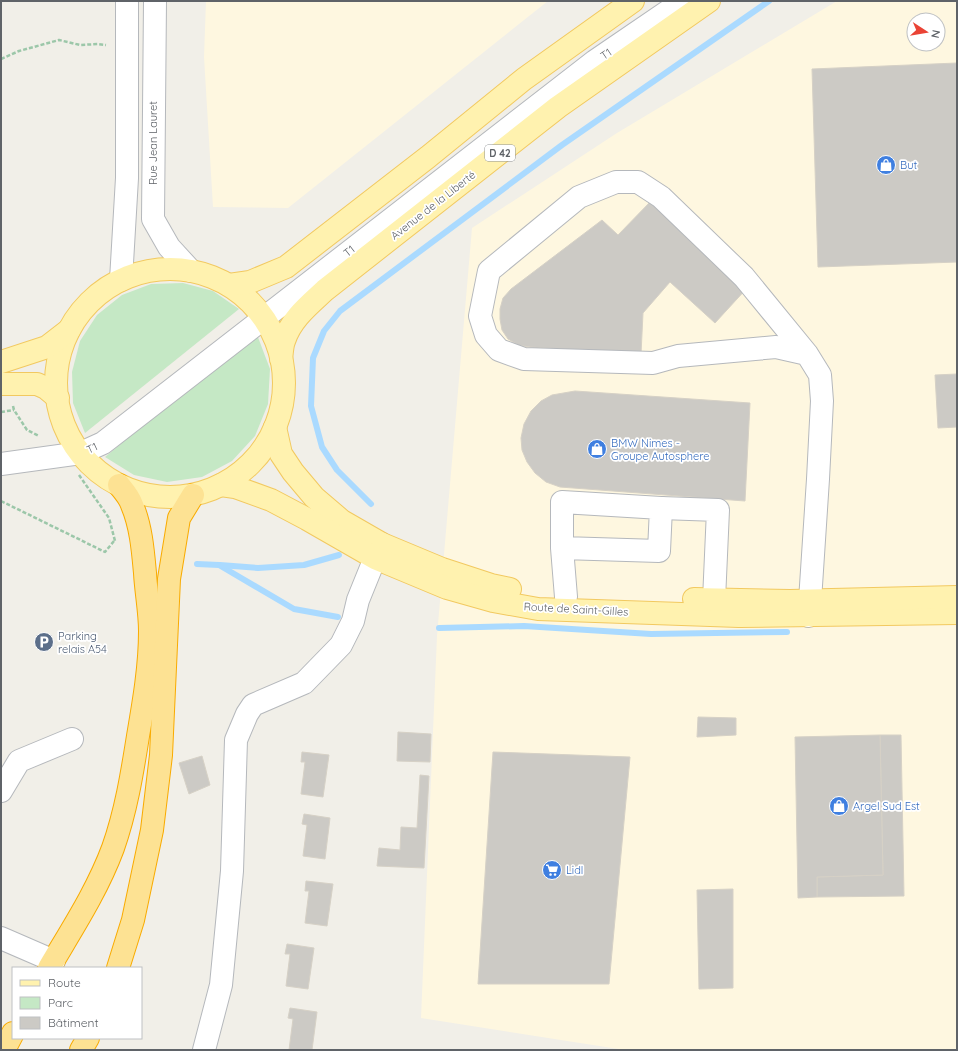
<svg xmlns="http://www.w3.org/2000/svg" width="958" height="1051" viewBox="0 0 958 1051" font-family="Quicksand,sans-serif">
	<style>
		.commercial { fill: #fef7e0; fill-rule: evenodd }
		.green { fill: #c5e8c5 }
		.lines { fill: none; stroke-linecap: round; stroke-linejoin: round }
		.stream { stroke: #aadaff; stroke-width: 6 }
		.building { fill: #cccac5; stroke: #d6d1c6 }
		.minor-casing { stroke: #b5b8bc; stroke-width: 24 }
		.major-casing { stroke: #f2c960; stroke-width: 24 }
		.highway-casing { stroke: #f9ab00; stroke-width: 24 }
		.path { stroke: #9cc7a9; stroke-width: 2.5; stroke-dasharray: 4 2; stroke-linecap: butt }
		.minor { stroke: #fff; stroke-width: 22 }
		.major { stroke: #fff2af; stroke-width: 22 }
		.highway { stroke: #fde293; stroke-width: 22 }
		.labels { text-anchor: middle; stroke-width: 3.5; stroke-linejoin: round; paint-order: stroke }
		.shield { fill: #fff; stroke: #8f9295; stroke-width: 1 }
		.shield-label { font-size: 10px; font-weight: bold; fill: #5f6368 }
		.street-label { font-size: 11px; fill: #5f6368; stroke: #fff }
		.shop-label { font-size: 11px; fill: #366cbe; stroke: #fff; text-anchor: start }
		.service-label { font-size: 11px; fill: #4e5e75; stroke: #fff; text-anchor: start }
	</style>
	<rect width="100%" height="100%" fill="#f1efe8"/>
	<!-- commercial -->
	<g class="commercial">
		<polygon points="206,1 548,1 288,208 213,207 204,57"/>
		<path d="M837,1H957V1050H625L421,1018L437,636L472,228L617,133ZM914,20H938V44H914Z"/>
	</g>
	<!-- green -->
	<g class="green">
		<polygon points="183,283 213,291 239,309 85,433 73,403 72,372 80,341 97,315 122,295 151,284"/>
		<polygon points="256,332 270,369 268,404 255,436 232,461 202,477 167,482 134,475 105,457"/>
	</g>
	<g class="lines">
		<!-- stream -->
		<g class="stream">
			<polyline points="371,504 337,470 322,447 311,406 313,358 324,331 340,311 562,145 769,1"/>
			<polyline points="197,564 219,565 294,609 338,617"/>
			<polyline points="220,565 258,568 304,565 339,555"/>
			<polyline points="439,628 524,626 651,634 787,632"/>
		</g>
	</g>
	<!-- building -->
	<g class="building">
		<polygon points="957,63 957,262 818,267 812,69"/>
		<polygon points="652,200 748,287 715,323 670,282 643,313 641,354 530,347 518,345 508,339 502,330 500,319 500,309 503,298 511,289 602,220 618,235"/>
		<polygon points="957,374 957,427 938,428 935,375"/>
		<polygon points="575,391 750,403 745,501 560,487 546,482 535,473 527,462 522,450 521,438 524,424 531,411 541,401 552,395"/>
		<polygon points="698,717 736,718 736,735 697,737"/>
		<polygon points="398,732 431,734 430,762 397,761"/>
		<polygon points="880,735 901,735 904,896 817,897 817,877 883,875"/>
		<polygon points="880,735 883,875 817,877 817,897 798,898 795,737"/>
		<polygon points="302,752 329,755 323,797 301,794 305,762 301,762"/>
		<polygon points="493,752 630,757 609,984 478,984"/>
		<polygon points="202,756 210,785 189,794 179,763"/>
		<polygon points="420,775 429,776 424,868 377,866 379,848 400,850 401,827 417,828"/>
		<polygon points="304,814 330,818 325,859 303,856 307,825 302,824"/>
		<polygon points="306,881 333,884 327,926 305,923 309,891 305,891"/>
		<polygon points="733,889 733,988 699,989 697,890"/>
		<polygon points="287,944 314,948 308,989 286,986 290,954 285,954"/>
		<polygon points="290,1008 317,1012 312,1050 289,1050 293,1019 288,1018"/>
	</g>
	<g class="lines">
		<!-- minor casing -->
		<g class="minor-casing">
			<g id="minor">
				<polyline points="155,1 153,219 169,247 191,271"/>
				<polyline points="121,280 127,178 127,1"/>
				<polyline points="807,354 776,347 678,356 653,363 524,359 499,350 486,335 480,316 489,271 579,197 616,182 638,182 661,197 744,277 807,354 820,375 822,401 818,479 809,616"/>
				<polyline points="1,464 81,453 103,443 595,61 683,1"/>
				<polyline points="661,508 718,510 714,600"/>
				<polyline points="562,548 562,502 661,508 659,551 562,548 566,597"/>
				<polyline points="1,791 19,761 72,739"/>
				<polyline points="1,938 54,961"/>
				<polyline points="204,1050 221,985 232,871 236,740 247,714 253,705 304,683 341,645 353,621 358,600 375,558 382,544"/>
			</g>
		</g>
		<!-- major casing -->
		<g class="major-casing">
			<g id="major">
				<circle cx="170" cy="383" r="114"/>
				<polyline points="229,285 250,282 286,267 428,157 524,79 633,1"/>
				<path d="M281,359C282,353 282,346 284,341C291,319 309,305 325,290L558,107L709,1"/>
				<polyline points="1,362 47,347 69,330"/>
				<polyline points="1,384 37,384 46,388 58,398"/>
				<polyline points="275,427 281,454 293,472 314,497 342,521 382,544 442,569 491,585 510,589"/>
				<polyline points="221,485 235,487 271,500 307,519 375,558 447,588 493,601 538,609 739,616 957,613"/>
				<polyline points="694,599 790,601 957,597"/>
			</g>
		</g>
		<!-- highway casing -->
		<g class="highway-casing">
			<g id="highway">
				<path d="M49,968C72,929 97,891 113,848C126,811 132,774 138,736C144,701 150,666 150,631C150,612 146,592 145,573C143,551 141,526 132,505C130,498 124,491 119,485"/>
				<polyline points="118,968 133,920 152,830 161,755 169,579 179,518 193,495"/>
				<polyline points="4,1050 13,1033"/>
				<polyline points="81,1050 88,1038"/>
			</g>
		</g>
		<!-- path -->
		<g class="path">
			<polyline points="1,59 19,51 59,40 80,45 98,44 106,45"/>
			<polyline points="13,406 14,410 27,430 39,436"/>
			<polyline points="1,412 14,410"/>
			<polyline points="79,475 109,518 115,541"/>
			<polyline points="1,501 105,552 114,541"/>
		</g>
		<!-- minor -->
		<use href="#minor" class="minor"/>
		<!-- major -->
		<use href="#major" class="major"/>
		<!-- highway -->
		<use href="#highway" class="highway"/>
	</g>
	<!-- icons -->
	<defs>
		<g id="shop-disc" transform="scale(1)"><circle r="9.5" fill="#3f7fe0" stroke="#fff"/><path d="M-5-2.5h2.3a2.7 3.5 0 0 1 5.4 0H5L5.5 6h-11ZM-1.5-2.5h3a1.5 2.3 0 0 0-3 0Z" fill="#fff"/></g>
		<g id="parking-disc" transform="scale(1)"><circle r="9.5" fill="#5c6f8a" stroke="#fff"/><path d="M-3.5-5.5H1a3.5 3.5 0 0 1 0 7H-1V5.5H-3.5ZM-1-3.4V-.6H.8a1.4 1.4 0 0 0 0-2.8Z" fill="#fff"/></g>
		<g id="supermarket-disc" transform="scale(1)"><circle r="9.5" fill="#3f7fe0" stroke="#fff"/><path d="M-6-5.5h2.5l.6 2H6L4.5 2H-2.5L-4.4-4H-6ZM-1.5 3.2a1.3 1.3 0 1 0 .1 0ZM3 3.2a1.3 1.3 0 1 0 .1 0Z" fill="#fff"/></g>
	</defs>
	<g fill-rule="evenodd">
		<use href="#shop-disc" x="886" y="165"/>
		<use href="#shop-disc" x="597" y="449"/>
		<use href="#parking-disc" x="44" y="642"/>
		<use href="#shop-disc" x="839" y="806"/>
		<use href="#supermarket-disc" x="552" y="870"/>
	</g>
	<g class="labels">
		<!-- shield labels -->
		<rect class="shield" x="485" y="145" width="30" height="16" rx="3"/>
		<g class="shield-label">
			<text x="500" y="157">D 42</text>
		</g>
		<!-- street labels -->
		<g class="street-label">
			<text transform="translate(606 54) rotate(-34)" y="4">T1</text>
			<text transform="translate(153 143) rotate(-90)" y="4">Rue Jean Lauret</text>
			<text transform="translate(433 205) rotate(-38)" y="4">Avenue de la Liberté</text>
			<text transform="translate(349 251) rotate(-38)" y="4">T1</text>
			<text transform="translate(92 448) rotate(-25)" y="4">T1</text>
			<text transform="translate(576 609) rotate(3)" y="4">Route de Saint-Gilles</text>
		</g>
		<!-- shop labels -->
		<g class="shop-label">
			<text x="900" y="169">But</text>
			<text x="611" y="447">BMW Nimes -<tspan x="611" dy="13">Groupe Autosphere</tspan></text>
			<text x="853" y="810">Argel Sud Est</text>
			<text x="566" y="874">Lidl</text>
		</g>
		<!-- service labels -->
		<g class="service-label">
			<text x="58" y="640">Parking<tspan x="58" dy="13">relais A54</tspan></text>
		</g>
	</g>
	<!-- border -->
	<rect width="958" height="1051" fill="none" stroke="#5f6368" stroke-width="4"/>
	<!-- legend -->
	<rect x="12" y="967" width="130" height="72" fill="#ffffff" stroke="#bfc1c3"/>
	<rect x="20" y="980" width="20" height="6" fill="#fff2af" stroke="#bfc1c3"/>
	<text x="48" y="987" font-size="12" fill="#5f6368">Route</text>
	<rect x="20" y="997" width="20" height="12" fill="#c5e8c5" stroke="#bfc1c3"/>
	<text x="48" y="1007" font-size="12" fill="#5f6368">Parc</text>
	<rect x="20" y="1017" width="20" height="12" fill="#cccac5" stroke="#bfc1c3"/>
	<text x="48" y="1027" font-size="12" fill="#5f6368">Bâtiment</text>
	<!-- north arrow -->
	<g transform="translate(926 32) rotate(102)"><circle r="19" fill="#ffffff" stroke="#bfc1c3"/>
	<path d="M0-3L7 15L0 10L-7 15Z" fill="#ea4335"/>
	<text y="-6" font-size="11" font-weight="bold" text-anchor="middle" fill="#5f6368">N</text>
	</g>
</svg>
